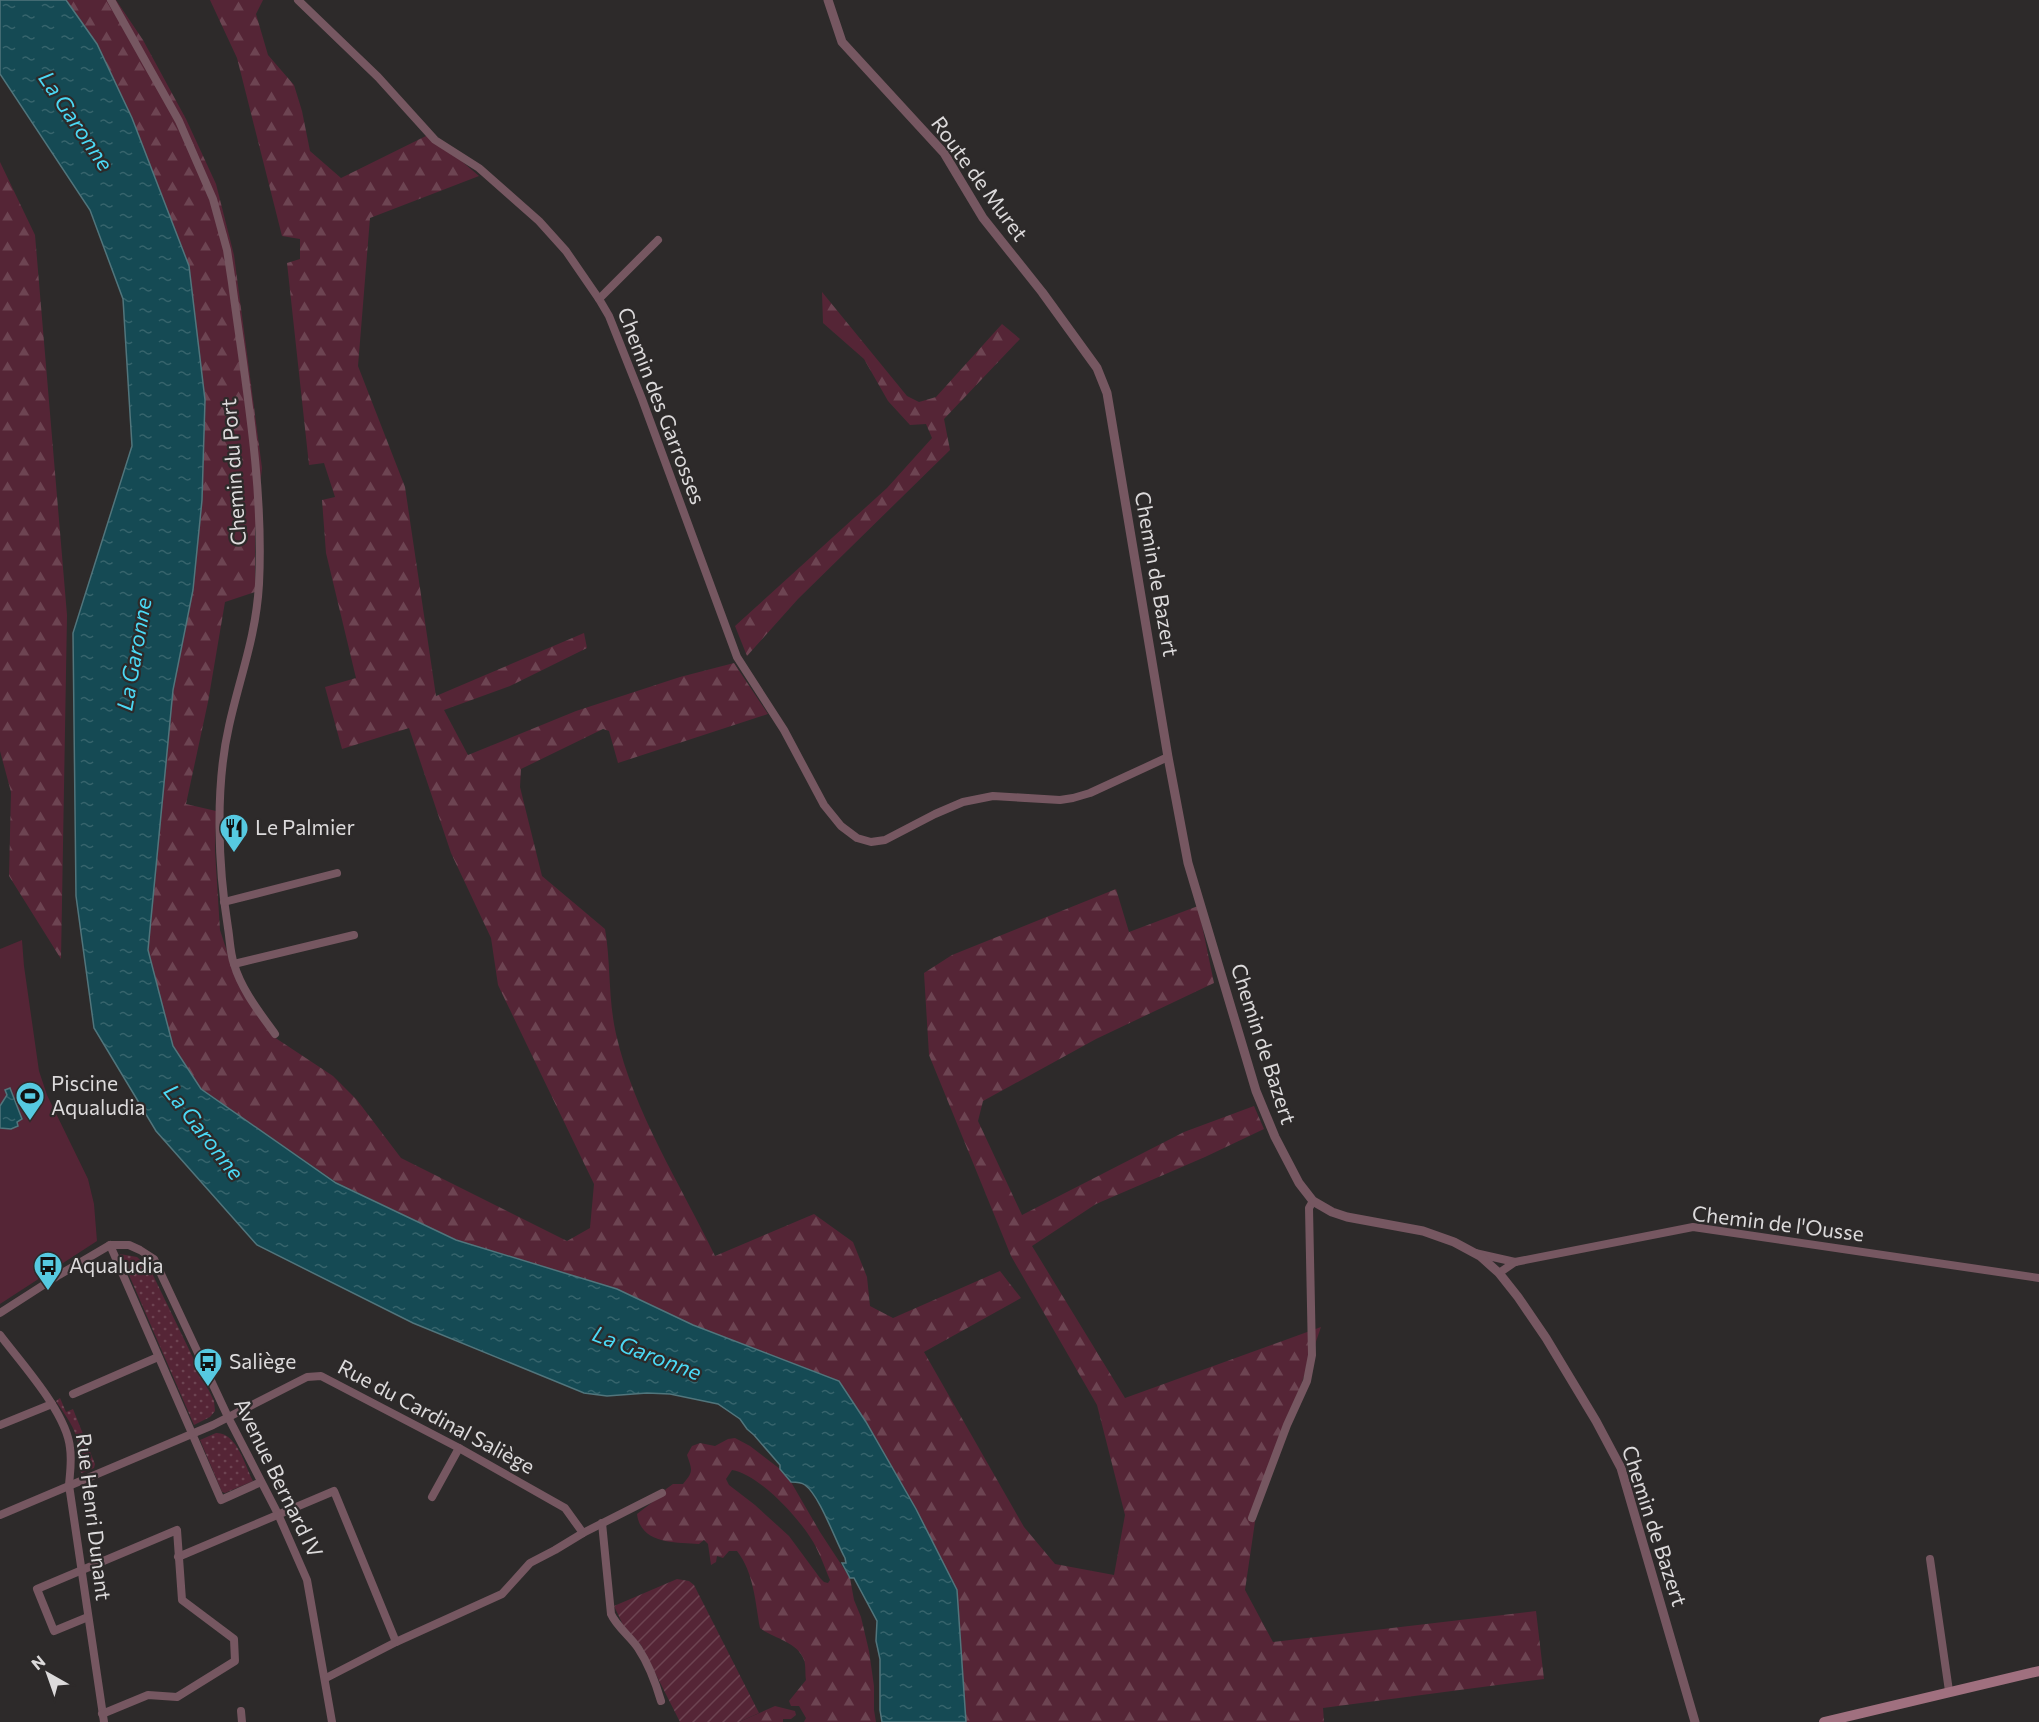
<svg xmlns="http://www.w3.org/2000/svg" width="2039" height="1722" viewBox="0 0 2039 1722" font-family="Commissioner,sans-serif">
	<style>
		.grass { fill: url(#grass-dots) }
		.forest { fill: url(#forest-firs); fill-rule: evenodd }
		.garden { fill: url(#garden-furrows) }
		.pitch { fill: #552536 }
		.water { fill: url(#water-ripples); stroke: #51757c; stroke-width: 1.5 }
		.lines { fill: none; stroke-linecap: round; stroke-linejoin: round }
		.minor { stroke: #765761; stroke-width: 8 }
		.tertiary { stroke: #765761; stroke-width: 9 }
		.secondary { stroke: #a0707f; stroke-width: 10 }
		.labels { text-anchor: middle; stroke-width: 4.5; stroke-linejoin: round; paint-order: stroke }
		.street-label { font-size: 21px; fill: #dcdadb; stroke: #2d2a2a }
		.poi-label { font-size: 21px; fill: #dcdadb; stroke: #2d2a2a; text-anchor: start }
		.water-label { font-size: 22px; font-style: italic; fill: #4bd9f5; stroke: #2d2a2a }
	</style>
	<defs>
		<pattern id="grass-dots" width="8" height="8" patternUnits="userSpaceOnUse" patternTransform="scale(1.5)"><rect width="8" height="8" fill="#552536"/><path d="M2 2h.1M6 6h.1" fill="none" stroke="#6d4452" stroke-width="1.8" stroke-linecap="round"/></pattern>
		<pattern id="forest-firs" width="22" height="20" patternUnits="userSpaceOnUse" patternTransform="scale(1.5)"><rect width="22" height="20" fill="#552536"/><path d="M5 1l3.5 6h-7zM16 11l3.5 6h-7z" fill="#6d4452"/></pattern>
		<pattern id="garden-furrows" width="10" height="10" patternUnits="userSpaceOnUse" patternTransform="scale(1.5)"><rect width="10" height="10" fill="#552536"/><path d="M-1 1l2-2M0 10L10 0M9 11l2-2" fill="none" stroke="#6d4452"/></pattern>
		<pattern id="water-ripples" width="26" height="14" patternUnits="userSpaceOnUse" patternTransform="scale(1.5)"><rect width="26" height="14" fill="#154a54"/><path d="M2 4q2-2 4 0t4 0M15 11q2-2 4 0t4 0" fill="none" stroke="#36646c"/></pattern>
	</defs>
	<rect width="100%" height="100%" fill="#2d2a2a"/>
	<!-- grass -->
	<g class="grass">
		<polygon points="120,1254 137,1257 150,1269 214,1401 215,1411 210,1417 194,1425"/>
		<path d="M60,1398L66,1412L73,1409L95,1464L94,1468L82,1473L79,1471C80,1435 76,1431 56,1401Z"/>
		<path d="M216,1433C237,1432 245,1466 253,1481L225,1493L222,1492L200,1440Z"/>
	</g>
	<!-- forest -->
	<g class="forest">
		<path d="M66,0H116L143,40L186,119L216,184L234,255L262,468L255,532V592L225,602L208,702L186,804L216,811L215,851L220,930L236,979L271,1035L333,1076L357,1100L401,1158L567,1241L590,1228L594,1184L498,985L491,938L451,853L409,728L342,749L325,687L356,678L326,553L322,500L335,497L324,463L309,465L287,263L300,259V239L282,236L237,58L210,0H263L256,14L268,55L294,85L302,111L310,151L341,178L430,134L479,176L370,218L358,366L405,487L436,696L584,633L587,648L510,686L444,710L468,755L576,711L680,677L734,663L768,714L618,763L609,731L603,729L521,769L520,787L542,876L605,929C611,964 608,999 616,1034C634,1113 680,1183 715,1256L814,1214L853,1242L867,1277L870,1306L893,1318L1000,1271L1021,1298L924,1352L1024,1527L1055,1564L1114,1575L1125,1515L1097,1405L1011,1256L929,1055L924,973L952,955L1116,889L1129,932L1198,906L1214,983L1096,1039L983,1101L978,1121L1022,1215L1184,1132L1254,1106L1264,1129L1205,1157L1096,1204L1032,1246L1125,1398L1321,1327L1256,1515L1245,1590L1273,1642L1536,1611L1544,1679L1323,1708L1324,1722H966L957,1590L693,1325L617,1289L456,1240L336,1182L201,1089L173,1046L148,950L173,690L193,590L202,500L205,400L189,266L132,118L97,44Z"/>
		<polygon points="0,162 35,235 67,615 61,959 9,876 11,792 0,751"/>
		<polygon points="822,292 907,396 919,402 936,397 1002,324 1020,339 944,419 950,450 798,599 747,656 735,626 887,488 932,438 926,424 910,425 888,401 864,359 823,323"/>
		<path d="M735,1438L750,1446L780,1469L791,1482L820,1532L850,1578L854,1600L861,1617L869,1651L874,1686V1710L876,1722H804L806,1718L799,1706H791L789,1701L806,1680C805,1674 806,1665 804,1660C798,1642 773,1638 760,1628C755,1601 754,1573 737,1551H729L723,1558L717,1556L716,1562L711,1565L708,1544L704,1540L699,1544C676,1542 641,1545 637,1514L659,1497L666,1489L673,1484H683C694,1471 692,1470 687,1455L692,1446L700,1443L715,1446L728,1439ZM732,1470C758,1474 796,1515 810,1537C819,1550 824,1566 830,1580L828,1583L824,1582L820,1578L789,1536L755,1505L729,1485L726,1479Z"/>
		<polygon points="775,1706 795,1711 796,1715 791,1719 783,1719 783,1722 739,1722"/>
	</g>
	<!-- garden -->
	<polygon class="garden" points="677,1579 689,1581 694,1585 759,1713 739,1722 680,1722 641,1645 624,1627 614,1606"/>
	<!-- pitch -->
	<polygon class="pitch" points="22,940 24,966 39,1071 47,1095 88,1179 94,1204 97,1241 0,1304 0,949"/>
	<!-- water -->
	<g class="water">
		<path d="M0,0H66L97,44L132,118L189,266L205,400L202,500L193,590L173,690L148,950L173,1046L201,1089L336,1183L456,1240L617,1289L693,1325L839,1381L866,1422L916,1509L957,1590L966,1722H882L880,1710V1659L876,1641L877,1621L854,1578H850L842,1563H846L845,1558C835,1540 820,1496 805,1485C801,1482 796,1482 791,1482L780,1469V1465L754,1435L747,1429L740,1419L718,1404L670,1394L647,1393L607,1396L584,1393L413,1323L257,1245L156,1131L94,1028L76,896L73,633L132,446L123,299L90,210L0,74Z"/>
		<polygon points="10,1088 22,1119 17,1122 18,1126 11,1129 0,1128 0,1106 7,1095 5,1090"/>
	</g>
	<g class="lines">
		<!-- minor -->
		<g class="minor">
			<path d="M111,0L179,121L213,199L227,250L232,283C245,382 264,484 259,584C256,637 240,676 229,726C215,787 218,866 228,928C230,940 230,953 234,964C241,989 260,1013 275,1034"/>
			<polyline points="298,0 378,77 435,140 479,168 539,221 566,251 599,299 609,316 642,399 737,657 784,730 824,805 841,826 857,838 871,842 885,840 935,814 963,802 993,796 1060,800 1073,798 1090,793 1168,757"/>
			<polyline points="599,299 658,240"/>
			<polyline points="224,902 337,873"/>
			<polyline points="234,964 354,935"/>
			<polyline points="110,1245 221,1500 261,1482"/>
			<polyline points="1475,1253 1515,1262"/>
			<polyline points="1499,1273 1515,1262 1693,1227 2039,1278"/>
			<polyline points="0,1313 59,1275 110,1245 129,1245 140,1250 154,1259 228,1417 278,1514 307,1580 332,1722"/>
			<path d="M0,1335C21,1363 67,1413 70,1448C72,1460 70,1473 69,1485L104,1722"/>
			<polyline points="73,1394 158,1357"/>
			<polyline points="0,1425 52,1404"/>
			<polyline points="432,1497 459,1448"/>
			<polyline points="0,1515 213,1425 307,1377 321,1376 459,1448 565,1508 583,1533"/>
			<polyline points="1252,1518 1287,1425 1307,1381 1312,1355 1309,1208 1313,1201"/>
			<path d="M602,1523L611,1614C617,1627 630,1636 638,1648C648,1663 656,1684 661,1701"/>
			<polyline points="178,1557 334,1491 396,1642"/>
			<polyline points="1930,1559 1949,1691"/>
			<polyline points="88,1617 54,1631 37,1589 177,1530 182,1600 234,1639 235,1661 177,1697 148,1695 102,1714"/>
			<polyline points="326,1678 396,1642 502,1594 530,1563 555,1550 583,1533 662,1493"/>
			<polyline points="241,1711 242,1722"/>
		</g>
		<!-- tertiary -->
		<polyline class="tertiary" points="828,0 842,42 944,153 983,218 1042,292 1097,368 1107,393 1168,757 1188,863 1256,1091 1275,1137 1299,1183 1313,1201 1332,1212 1347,1217 1423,1231 1454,1242 1480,1256 1499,1273 1518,1297 1546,1338 1596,1421 1621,1468 1695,1722"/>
		<!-- secondary -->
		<polyline class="secondary" points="1824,1722 2039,1671"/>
	</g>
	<!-- icons -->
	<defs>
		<g id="restaurant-pin" transform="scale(1.5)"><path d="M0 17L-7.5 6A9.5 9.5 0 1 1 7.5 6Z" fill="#56c9e1" stroke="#2d2a2a"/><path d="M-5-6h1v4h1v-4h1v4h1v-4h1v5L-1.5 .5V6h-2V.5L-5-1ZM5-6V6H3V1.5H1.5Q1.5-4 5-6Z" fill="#111"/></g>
		<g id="stadium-pin" transform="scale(1.5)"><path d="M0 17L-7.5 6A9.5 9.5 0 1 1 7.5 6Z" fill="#56c9e1" stroke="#2d2a2a"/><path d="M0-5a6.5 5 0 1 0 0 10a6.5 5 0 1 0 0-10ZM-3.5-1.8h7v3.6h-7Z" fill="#111"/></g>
		<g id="bus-pin" transform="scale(1.5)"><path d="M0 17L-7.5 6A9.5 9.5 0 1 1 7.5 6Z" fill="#56c9e1" stroke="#2d2a2a"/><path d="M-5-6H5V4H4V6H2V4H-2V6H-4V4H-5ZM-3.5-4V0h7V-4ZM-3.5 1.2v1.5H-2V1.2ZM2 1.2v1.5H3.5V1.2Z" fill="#111"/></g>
	</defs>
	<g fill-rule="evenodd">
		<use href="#restaurant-pin" x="234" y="828"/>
		<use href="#stadium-pin" x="30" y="1096"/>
		<use href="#bus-pin" x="48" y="1266"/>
		<use href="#bus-pin" x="208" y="1362"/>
	</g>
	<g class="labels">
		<!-- street labels -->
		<g class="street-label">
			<text transform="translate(979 179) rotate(54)" y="7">Route de Muret</text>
			<text transform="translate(661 406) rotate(69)" y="7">Chemin des Garrosses</text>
			<text transform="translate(234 472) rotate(-94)" y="7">Chemin du Port</text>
			<text transform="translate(1156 574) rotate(80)" y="7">Chemin de Bazert</text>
			<text transform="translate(1263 1044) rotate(72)" y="7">Chemin de Bazert</text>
			<text transform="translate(1778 1224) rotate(7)" y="7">Chemin de l'Ousse</text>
			<text transform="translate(436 1417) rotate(28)" y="7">Rue du Cardinal Saliège</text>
			<text transform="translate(278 1478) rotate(64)" y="7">Avenue Bernard IV</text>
			<text transform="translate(93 1517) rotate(83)" y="7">Rue Henri Dunant</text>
			<text transform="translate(1654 1526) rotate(72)" y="7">Chemin de Bazert</text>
		</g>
		<!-- poi labels -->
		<g class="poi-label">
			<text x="255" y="835">Le Palmier</text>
			<text x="51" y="1091">Piscine<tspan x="51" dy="24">Aqualudia</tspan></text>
			<text x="69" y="1273">Aqualudia</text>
			<text x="229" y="1369">Saliège</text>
		</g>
		<!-- water labels -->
		<g class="water-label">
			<text transform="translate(76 121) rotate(56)" y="8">La Garonne</text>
			<text transform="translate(134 654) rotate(-80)" y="8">La Garonne</text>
			<text transform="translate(204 1132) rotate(52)" y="8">La Garonne</text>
			<text transform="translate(647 1353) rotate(21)" y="8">La Garonne</text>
		</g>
	</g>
	<!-- north arrow -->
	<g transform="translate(48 1674) rotate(320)" stroke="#2d2a2a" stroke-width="4.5" paint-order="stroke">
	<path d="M0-4.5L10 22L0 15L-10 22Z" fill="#dcdadb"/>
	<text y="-9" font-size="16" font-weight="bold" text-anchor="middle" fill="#dcdadb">N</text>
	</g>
</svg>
